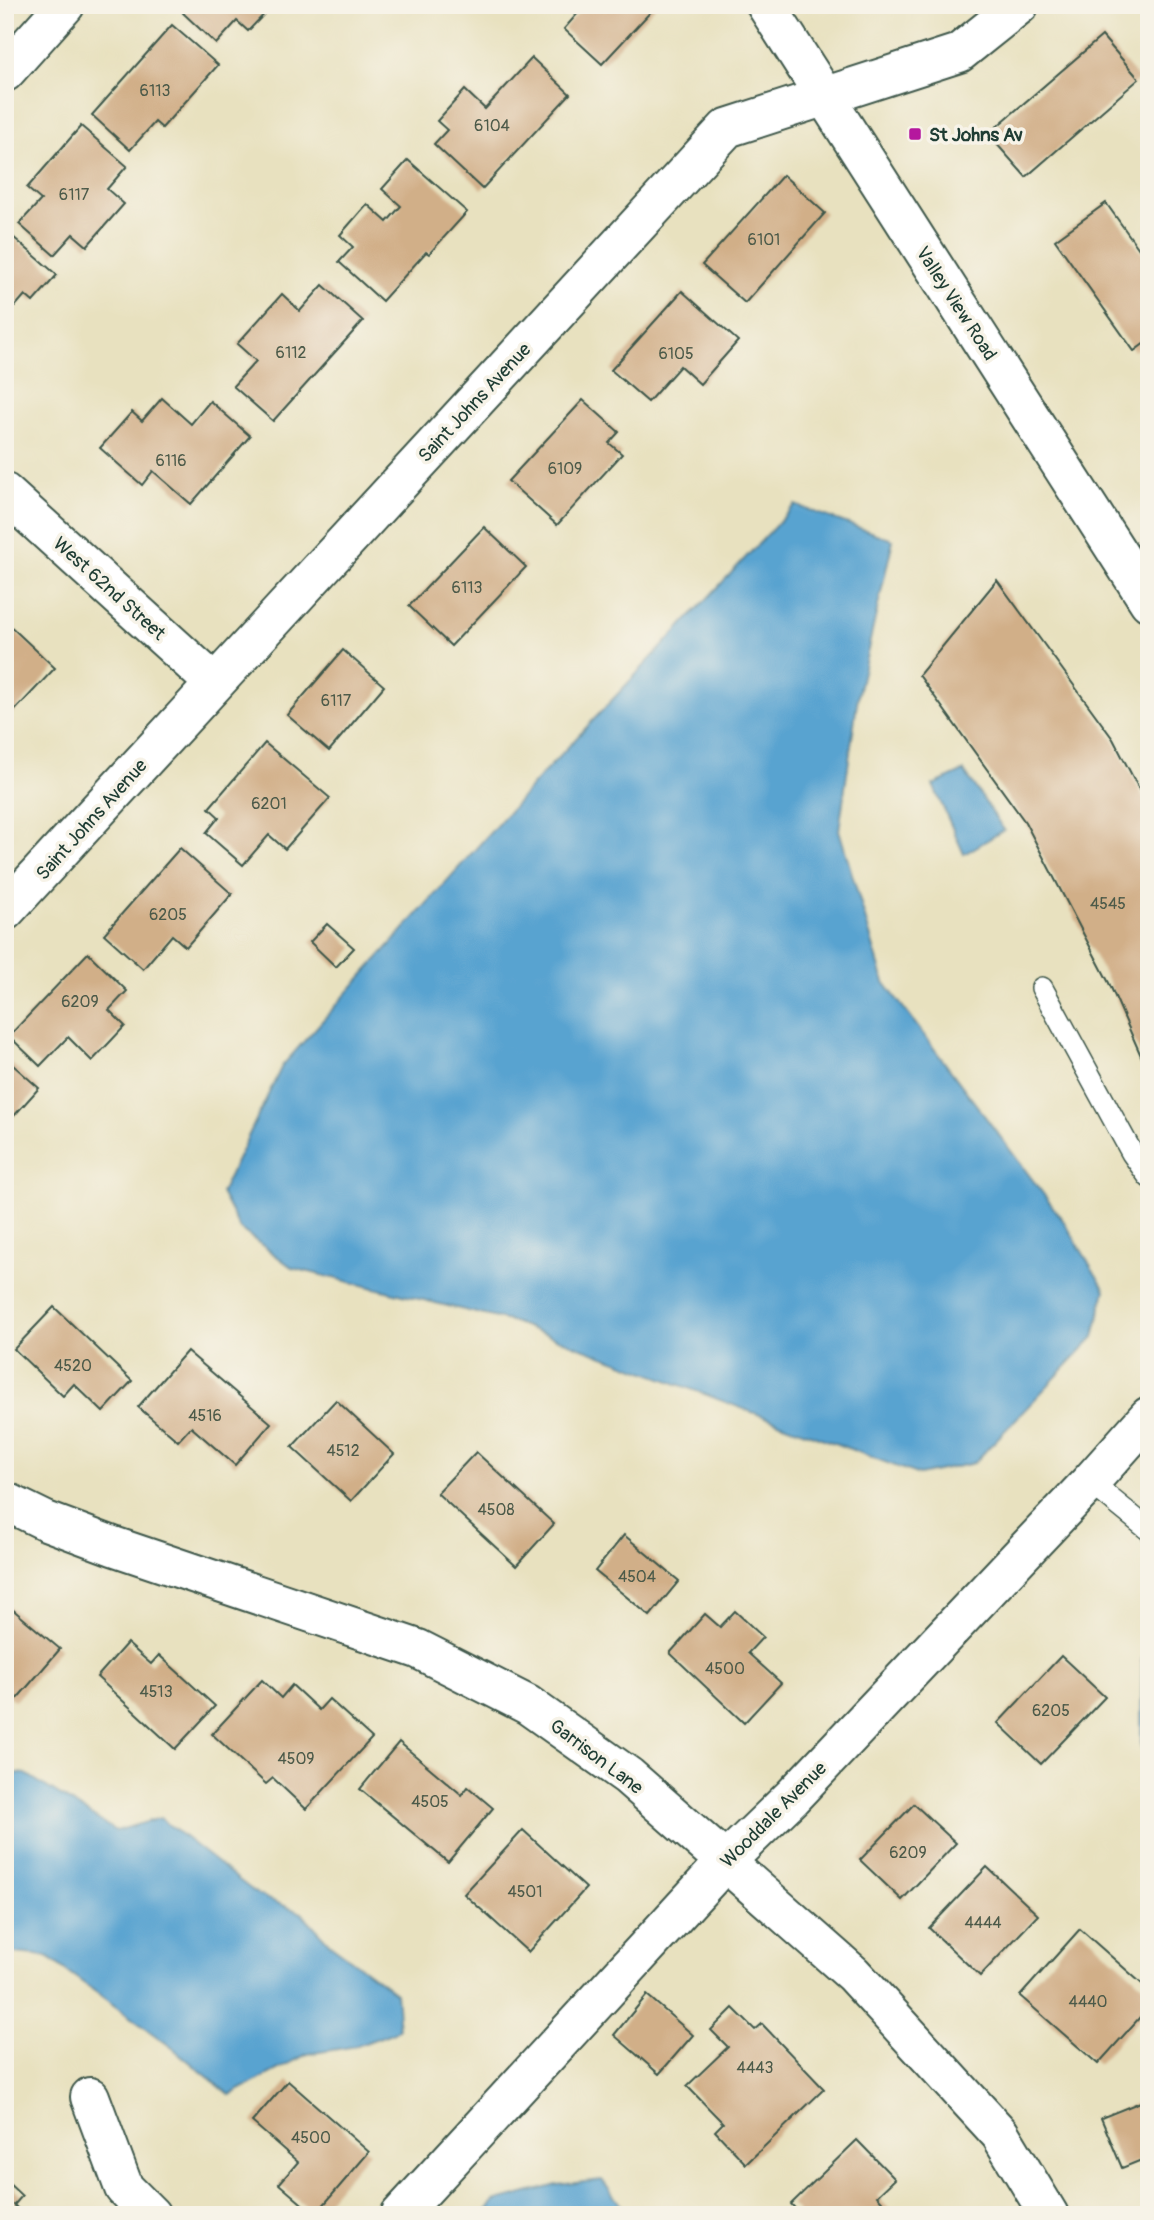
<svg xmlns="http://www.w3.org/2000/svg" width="1154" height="2220" viewBox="0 0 1154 2220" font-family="Pangolin,sans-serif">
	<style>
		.water { fill: #58a3d0; stroke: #3c7082; stroke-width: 2 }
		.building { fill: #d1af88 }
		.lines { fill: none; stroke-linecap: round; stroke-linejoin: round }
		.service-casing { stroke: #3d5649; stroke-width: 24 }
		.minor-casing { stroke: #3d5649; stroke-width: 42 }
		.tertiary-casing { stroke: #3d5649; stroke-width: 42 }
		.service { stroke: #fff; stroke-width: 21 }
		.minor { stroke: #fff; stroke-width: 38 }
		.tertiary { stroke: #fff; stroke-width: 38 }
		.poi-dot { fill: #b5179e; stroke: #f7f3e8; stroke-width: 2.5 }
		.labels { text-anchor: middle; stroke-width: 7; stroke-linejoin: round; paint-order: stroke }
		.number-label { font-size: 16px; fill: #4c5a49 }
		.poi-label { font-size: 19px; font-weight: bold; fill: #1f3d34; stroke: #f7f3e8; text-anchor: start }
		.street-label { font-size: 19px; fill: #1f3d34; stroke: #f7f3e8 }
	</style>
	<rect width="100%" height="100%" fill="#f7f3e8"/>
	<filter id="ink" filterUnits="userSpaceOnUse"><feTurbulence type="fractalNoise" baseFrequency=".0143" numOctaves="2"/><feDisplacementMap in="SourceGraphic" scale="14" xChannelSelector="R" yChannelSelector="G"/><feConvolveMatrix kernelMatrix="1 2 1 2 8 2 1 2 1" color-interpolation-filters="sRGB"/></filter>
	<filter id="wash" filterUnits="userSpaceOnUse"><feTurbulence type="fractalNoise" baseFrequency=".00686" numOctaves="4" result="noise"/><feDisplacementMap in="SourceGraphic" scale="28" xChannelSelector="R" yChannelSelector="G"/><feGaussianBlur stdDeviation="1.57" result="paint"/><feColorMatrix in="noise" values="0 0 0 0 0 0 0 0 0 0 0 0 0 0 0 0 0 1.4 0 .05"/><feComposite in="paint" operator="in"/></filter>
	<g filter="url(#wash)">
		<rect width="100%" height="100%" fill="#e8e1bf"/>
		<!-- water -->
		<g class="water">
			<polygon points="795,505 893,540 859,689 839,830 884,982 1065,1223 1105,1290 1094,1337 974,1463 919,1475 513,1322 293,1268 240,1229 221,1193 282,1066 538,779"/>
			<polygon points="964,771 1004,830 964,854 933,785"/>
			<polygon points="1149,1652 1149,1766 1141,1743 1142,1658"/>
			<polygon points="5,1772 26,1774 116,1831 160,1818 258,1895 302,1913 330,1944 396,1993 399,2030 357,2046 307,2054 230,2095 170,2046 46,1956 5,1952"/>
			<polygon points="602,2180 628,2215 483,2215 494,2202 557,2185"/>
		</g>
		<g id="blocks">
			<!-- building -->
			<g class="building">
				<polygon points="190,5 273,5 248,31 237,21 216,44 183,13"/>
				<polygon points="585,5 657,5 602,64 564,29"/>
				<polygon points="172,25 218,65 162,128 155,122 130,150 92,115"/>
				<polygon points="1102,36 1139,79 1026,177 988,134"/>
				<polygon points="532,58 570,94 482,189 434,144 447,130 437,121 465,90 485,109"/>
				<polygon points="81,126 127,166 107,189 124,204 87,246 73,234 54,255 19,224 41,200 27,188"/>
				<polygon points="408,160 467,212 429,254 426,252 382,301 339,262 353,247 340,235 367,204 387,222 401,206 382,189"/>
				<polygon points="783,175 825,213 745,303 702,265"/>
				<polygon points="1106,203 1149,263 1149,340 1134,351 1055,240"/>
				<polygon points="5,230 57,275 33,302 25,295 5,318"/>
				<polygon points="323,285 363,321 273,421 233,386 256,361 237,344 282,294 300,311"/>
				<polygon points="682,291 738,341 700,384 680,366 648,402 611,370"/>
				<polygon points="162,398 191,424 210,401 250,436 191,504 153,471 142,485 100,448 132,412 142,421"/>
				<polygon points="583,400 619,432 609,443 622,454 557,525 508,481"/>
				<polygon points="484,527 526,567 451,646 409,606"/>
				<polygon points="997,580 1113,739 1149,808 1149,1074 1109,983 1025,822 919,675"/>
				<polygon points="5,621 55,668 5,721"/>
				<polygon points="343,650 384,686 329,751 287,715"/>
				<polygon points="265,743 330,798 285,849 269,835 243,865 206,833 219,817 209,808"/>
				<polygon points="180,848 232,894 186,947 172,935 143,969 104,934"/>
				<polygon points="327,924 354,948 336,967 310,942"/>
				<polygon points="88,953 127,991 109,1010 125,1026 92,1061 68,1037 40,1066 9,1036"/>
				<polygon points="5,1058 39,1088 5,1126"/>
				<polygon points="54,1307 132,1381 103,1412 74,1384 63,1396 14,1349"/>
				<polygon points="187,1351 271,1423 235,1465 191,1427 178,1441 138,1407"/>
				<polygon points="336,1400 394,1454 351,1501 292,1447"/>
				<polygon points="476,1452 554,1524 516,1566 437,1493"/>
				<polygon points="624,1535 679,1581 650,1616 595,1571"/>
				<polygon points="5,1603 60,1649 15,1701 5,1693"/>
				<polygon points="735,1611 763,1637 748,1653 781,1683 744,1723 670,1653 705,1614 720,1627"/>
				<polygon points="127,1643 151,1664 159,1655 215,1706 175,1749 97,1677"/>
				<polygon points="1061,1656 1105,1697 1041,1764 998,1723"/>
				<polygon points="262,1680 281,1698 292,1685 319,1710 329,1699 372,1738 306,1809 273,1778 266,1784 212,1734"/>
				<polygon points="399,1742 462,1795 468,1787 493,1808 448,1862 360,1789"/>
				<polygon points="914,1804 956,1843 902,1900 860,1860"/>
				<polygon points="523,1830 586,1888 528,1952 464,1894"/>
				<polygon points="987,1867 1038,1915 980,1976 929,1928"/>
				<polygon points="1080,1929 1149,1990 1149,2007 1098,2064 1020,1996"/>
				<polygon points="647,1995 693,2035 659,2074 614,2035"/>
				<polygon points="733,2008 755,2030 762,2024 824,2089 746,2164 715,2131 723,2123 687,2086 728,2047 711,2030"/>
				<polygon points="288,2081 369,2152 315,2215 279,2184 298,2162 252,2122"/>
				<polygon points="1148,2099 1149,2157 1122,2168 1101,2118"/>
				<polygon points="857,2140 895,2179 877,2196 895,2215 801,2215 791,2204"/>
				<polygon points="5,2180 22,2196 14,2205 24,2215 5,2215"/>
			</g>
		</g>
	</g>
	<g filter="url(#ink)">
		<use href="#blocks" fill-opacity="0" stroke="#3d5649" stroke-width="2"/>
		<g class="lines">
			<!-- service casing -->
			<g class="service-casing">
				<g id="service">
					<polyline points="1042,988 1132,1153 1149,1177"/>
					<polyline points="1090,1482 1149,1530"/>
				</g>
			</g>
			<!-- minor casing -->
			<g class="minor-casing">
				<g id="minor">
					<polyline points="5,72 65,5"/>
					<polyline points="5,493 214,683"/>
					<polyline points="5,911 727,128 959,53 1019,5"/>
					<polyline points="5,1501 46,1521 113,1546 418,1649 528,1705 628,1776 853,1974 1000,2134 1049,2215"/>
					<polyline points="90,2097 124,2188 151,2215"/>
					<polyline points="400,2215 725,1862 792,1797 1090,1482 1149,1416"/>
				</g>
			</g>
			<!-- tertiary casing -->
			<g class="tertiary-casing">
				<polyline id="tertiary" points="766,5 1149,602"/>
			</g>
			<!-- service -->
			<use href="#service" class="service"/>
			<!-- minor -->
			<use href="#minor" class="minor"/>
			<!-- tertiary -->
			<use href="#tertiary" class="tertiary"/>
		</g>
	</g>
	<!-- markers -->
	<rect class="poi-dot" x="908" y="127" width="14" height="14" rx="3.5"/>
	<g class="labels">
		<!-- number labels -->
		<g class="number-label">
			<text x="155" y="96">6113</text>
			<text x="492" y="131">6104</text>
			<text x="74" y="200">6117</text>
			<text x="764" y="245">6101</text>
			<text x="291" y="358">6112</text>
			<text x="676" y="359">6105</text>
			<text x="171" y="466">6116</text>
			<text x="565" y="474">6109</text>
			<text x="467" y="593">6113</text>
			<text x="336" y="706">6117</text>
			<text x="269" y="809">6201</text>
			<text x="1108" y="909">4545</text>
			<text x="168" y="920">6205</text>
			<text x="80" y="1007">6209</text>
			<text x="73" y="1371">4520</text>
			<text x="205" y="1421">4516</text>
			<text x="343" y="1456">4512</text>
			<text x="496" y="1515">4508</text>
			<text x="637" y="1582">4504</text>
			<text x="725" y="1674">4500</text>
			<text x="156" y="1697">4513</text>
			<text x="1051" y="1716">6205</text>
			<text x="296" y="1764">4509</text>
			<text x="430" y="1807">4505</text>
			<text x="908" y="1858">6209</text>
			<text x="525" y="1897">4501</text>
			<text x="983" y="1928">4444</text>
			<text x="1088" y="2007">4440</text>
			<text x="755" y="2073">4443</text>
			<text x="311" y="2143">4500</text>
		</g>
		<!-- poi labels -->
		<g class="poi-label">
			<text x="929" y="141">St Johns Av</text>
		</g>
		<!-- street labels -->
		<g class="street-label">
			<text transform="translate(957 303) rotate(57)" y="7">Valley View Road</text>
			<text transform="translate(474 402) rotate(-47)" y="7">Saint Johns Avenue</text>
			<text transform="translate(110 588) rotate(42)" y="7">West 62nd Street</text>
			<text transform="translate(91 819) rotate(-48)" y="7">Saint Johns Avenue</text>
			<text transform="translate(597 1756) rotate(37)" y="7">Garrison Lane</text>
			<text transform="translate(773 1814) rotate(-45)" y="7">Wooddale Avenue</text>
		</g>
	</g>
	<!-- margin -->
	<rect width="1154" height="2220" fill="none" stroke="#f7f3e8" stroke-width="28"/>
</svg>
